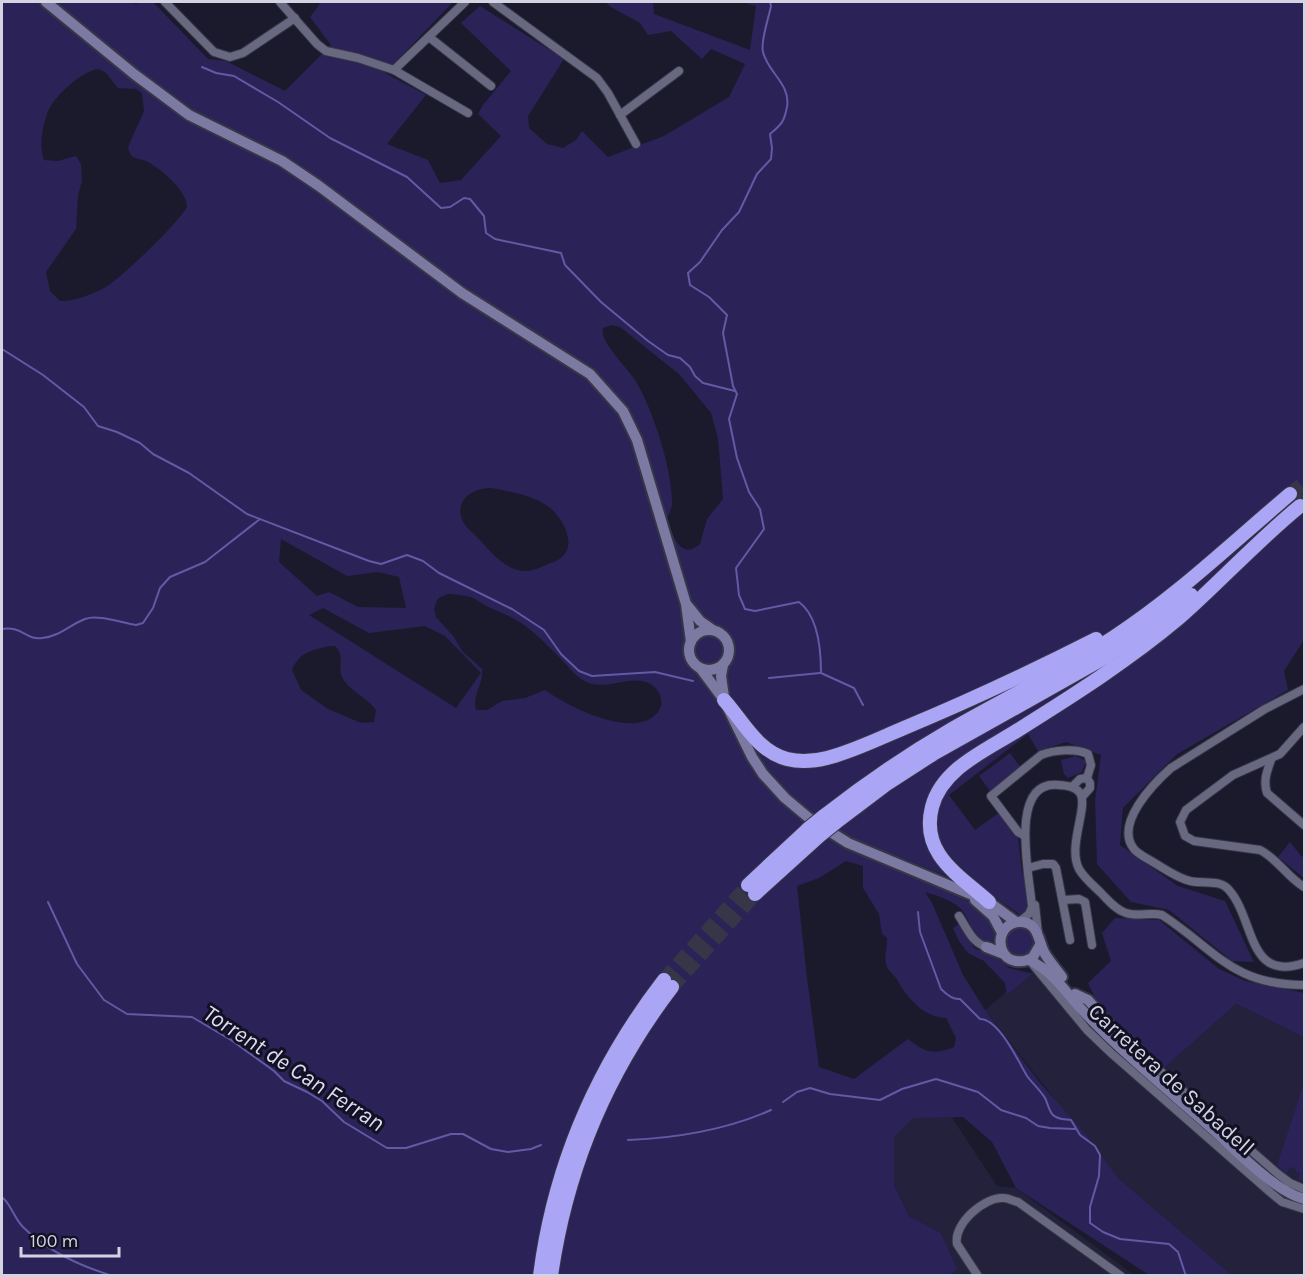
<svg xmlns="http://www.w3.org/2000/svg" width="1306" height="1277" viewBox="0 0 1306 1277" font-family="Karla,sans-serif">
	<style>
		.built { fill: #23213b }
		.green { fill: #2b2258; fill-rule: evenodd }
		.lines { fill: none; stroke-linecap: round; stroke-linejoin: round }
		.stream { stroke: #625aa5; stroke-width: 2 }
		.motorway-tunnel { stroke: #373648; stroke-width: 14; stroke-dasharray: 14 7; stroke-linecap: butt }
		.minor-casing { stroke: #373646; stroke-width: 10 }
		.secondary-casing { stroke: #373646; stroke-width: 14 }
		.motorway-casing { stroke: #373646; stroke-width: 16 }
		.minor { stroke: #686880; stroke-width: 8 }
		.secondary { stroke: #7c7aa3; stroke-width: 10 }
		.motorway { stroke: #aaa5f5; stroke-width: 14 }
		.motorway-bridge-casing { stroke: #373646; stroke-width: 16; stroke-linecap: butt }
		.motorway-bridge { stroke: #aaa5f5; stroke-width: 14 }
		.labels { text-anchor: middle; stroke-width: 6; stroke-linejoin: round; paint-order: stroke }
		.street-label { font-size: 22px; fill: #d3d3e1; stroke: #121023 }
		.water-label { font-size: 24px; font-style: italic; fill: #dadaf0; stroke: #121023 }
	</style>
	<rect width="100%" height="100%" fill="#1b1a2d"/>
	<!-- built -->
	<g class="built">
		<polygon points="1035,971 1094,1033 1146,1084 1236,1004 1304,1037 1304,1275 1232,1275 1114,1175 985,1010 1029,973"/>
		<polygon points="951,1116 997,1186 1016,1188 1134,1275 950,1275 956,1269 941,1233 909,1216 894,1183 894,1137 912,1118"/>
	</g>
	<!-- green -->
	<g class="green">
		<path d="M2,2H131L136,4L140,2H153L208,59L226,61L285,91L331,45L310,17L320,4L318,2H453L385,73L426,95L387,144L428,160L440,183L461,180L501,136L478,114L483,105L511,71L461,23L480,6L564,59L528,116L529,128L547,144L563,148L576,140L582,131L608,157L664,136L729,97L745,64L711,49L702,59L671,31L648,35L640,23L611,7L605,2H653L654,14L750,50L756,6L741,2H1304V640L1284,671L1288,690L1177,754L1123,808L1120,845L1178,886L1225,901L1254,962L1232,961L1169,910L1131,902L1097,864L1095,801L1101,755L1066,742L1038,751L1028,734L949,795L975,830L1000,812L1018,837L1022,873H1025L1030,908L1022,916L959,873L936,837L934,814L948,772L927,823L957,880L867,844L856,853C886,867 982,895 993,926C995,930 995,936 995,940L989,944C970,939 972,920 960,908C952,900 935,895 925,892L932,903L963,975L985,1010L1040,1083L1083,1131L1118,1178L1232,1275H1149L1016,1188L992,1142L963,1117L913,1118L894,1137V1184L909,1216L941,1233L957,1269L950,1275H2ZM99,69L106,73L118,88L136,89L142,93L144,111L128,147C129,151 129,153 132,156C136,159 141,159 146,161C160,168 187,190 187,207C179,222 121,279 104,288C93,294 73,302 60,301L50,291L46,272L76,229L78,195L82,181L81,164L76,156L58,161L44,160C39,145 42,129 47,114C52,98 82,70 99,69ZM612,325L620,327L679,374L711,413L718,438L723,499L707,519L700,544C680,562 672,533 667,518C669,514 671,510 672,505C673,471 652,405 633,377C625,366 599,340 603,328ZM492,488C511,492 533,495 549,507C561,516 576,541 564,555C560,560 554,562 548,564C537,569 529,573 517,570C499,564 488,548 475,535C472,532 468,529 465,525C451,503 471,487 492,488ZM281,539L347,576L378,572L399,577L406,608L358,607L329,592L317,596L279,562ZM448,594C453,594 467,596 471,597C475,598 479,602 483,604C493,610 506,614 516,620C531,628 546,644 558,656C568,665 575,678 589,683C611,691 641,668 658,691C662,698 663,705 658,712C635,741 569,707 545,690L525,698L502,701L487,710H476C472,694 484,683 482,669L462,651L454,637L436,617L434,609L437,600L440,597ZM323,608L369,633L425,626L445,636L481,673L456,708L309,615ZM329,646H335C346,657 337,665 342,677C350,692 366,696 376,710L374,722L361,723L328,709L301,690L292,670C299,652 313,650 329,646ZM846,861L863,866V888L879,914L882,934L887,938C888,948 883,957 887,967C889,971 893,974 896,978C907,997 922,1017 946,1018L956,1038L954,1047C934,1055 925,1053 908,1039L854,1079L819,1067L807,978L797,886L819,878Z"/>
		<polygon points="1010,753 1021,768 990,791 979,776"/>
		<polygon points="1076,756 1086,761 1082,772 1068,778 1064,774 1061,760"/>
		<polygon points="1290,842 1302,857 1304,855 1304,878 1278,857"/>
		<path d="M1115,918L1159,920L1219,969L1245,981L1304,993V1037L1236,1004L1163,1069C1137,1043 1102,1017 1088,983L1111,961L1102,933Z"/>
		<polygon points="960,923 974,948 998,959 1009,968 1032,974 1007,995 1005,983 984,961 968,953 959,941 953,928"/>
		<circle cx="1020" cy="942" r="14"/>
		<polygon points="1304,1083 1304,1182 1298,1179 1300,1173 1296,1172 1296,1169 1290,1167 1287,1174 1277,1165"/>
	</g>
	<g class="lines">
		<!-- stream -->
		<g class="stream">
			<path d="M770,2L771,6C769,17 760,42 763,52C768,73 791,84 787,107C784,122 782,124 770,134L772,148L771,159L757,174L739,212L722,230L700,262L688,273L690,285L709,297L727,315L723,333L733,386L737,394L729,419L737,458L749,492L760,509L764,529L736,568L739,595L745,609L755,611L799,602C818,616 821,650 821,673L854,688L863,705"/>
			<polyline points="202,67 216,73 234,76 278,102 330,138 407,177 441,208 450,207 464,198 470,199 484,216 486,233 495,239 561,253 565,265 601,302 648,341 668,355 680,358 690,367 695,376 703,383 735,391"/>
			<polyline points="2,349 43,375 84,407 98,426 117,432 140,443 153,454 189,473 247,514 369,561 381,564 407,555 423,561 439,573 512,609 544,630 561,654 579,671 592,676 655,672 693,681"/>
			<path d="M2,629C23,626 25,640 42,638C61,636 69,625 85,619C98,614 122,623 136,625L143,623L153,608L160,588L170,577L205,562L260,519"/>
			<polyline points="769,678 820,673"/>
			<polyline points="48,902 77,964 104,1000 127,1014 192,1017 231,1040 274,1071 284,1081 307,1092 322,1101 344,1122 387,1148 406,1148 451,1134 463,1134 491,1149 508,1152 531,1149 541,1145"/>
			<path d="M918,912L920,932L941,989C946,994 953,1000 960,999L980,1019C999,1019 1018,1061 1027,1076C1033,1084 1040,1090 1045,1098C1048,1104 1049,1111 1053,1115C1058,1120 1065,1119 1071,1120L1080,1135L1095,1146L1100,1155L1099,1176L1090,1207V1223L1103,1232L1120,1239L1169,1244L1178,1252L1186,1276"/>
			<polyline points="783,1102 797,1092 810,1088 830,1094 880,1100 902,1089 936,1079 978,1092 1001,1110 1026,1118 1038,1126 1050,1128 1076,1129"/>
			<path d="M628,1140C677,1138 726,1130 771,1110"/>
			<path d="M2,1197C11,1204 14,1218 23,1227C48,1252 80,1266 113,1276"/>
		</g>
		<!-- motorway-tunnel -->
		<g class="motorway-tunnel">
			<polyline points="1290,494 1304,483"/>
			<polyline points="1296,502 1304,496"/>
			<polyline points="664,980 748,885"/>
			<polyline points="672,987 755,894"/>
		</g>
		<!-- minor casing -->
		<g class="minor-casing">
			<g id="minor">
				<polyline points="165,2 214,52 230,57 243,53 295,18"/>
				<polyline points="280,2 317,44 326,51 358,58 394,70 468,113"/>
				<polyline points="493,2 597,78 608,93 636,144"/>
				<polyline points="429,37 491,86"/>
				<polyline points="394,70 465,2"/>
				<polyline points="620,115 679,71"/>
				<path d="M1304,689L1265,709L1171,768C1153,784 1114,824 1134,849C1139,855 1147,858 1153,862C1165,869 1177,878 1190,881C1203,884 1220,879 1229,890C1255,919 1247,983 1304,963"/>
				<path d="M1304,727L1280,754L1233,775L1186,810L1180,822L1185,836L1194,841L1260,850C1278,859 1287,877 1304,887"/>
				<path d="M1271,760C1267,771 1263,781 1267,793L1304,825"/>
				<polyline points="1072,787 1080,779 1087,778"/>
				<path d="M1025,836L1018,832L991,796L1041,755C1054,750 1075,748 1088,754L1091,765L1087,778L1090,783V788L1082,797"/>
				<polyline points="1028,868 1043,864 1053,864 1056,868 1070,940"/>
				<polyline points="1063,900 1079,899 1085,902 1092,945"/>
				<polyline points="1035,905 1038,933"/>
				<path d="M959,916C967,928 974,947 990,947"/>
				<path d="M1019,922L1029,914L1032,907C1030,878 1007,779 1059,785C1067,786 1075,786 1080,793C1089,806 1067,846 1079,869C1084,878 1094,886 1101,893C1108,900 1116,910 1126,913C1137,917 1150,912 1162,915C1216,950 1232,985 1304,985"/>
				<polyline points="1034,966 1087,1030 1111,1053 1271,1193 1282,1202 1304,1209"/>
				<polyline points="1096,1009 1158,1069 1278,1174 1290,1183 1304,1189"/>
				<path d="M978,1276L957,1244C953,1224 985,1196 1004,1198C1008,1198 1013,1201 1018,1202L1121,1276"/>
			</g>
		</g>
		<!-- secondary casing -->
		<g class="secondary-casing">
			<g id="secondary">
				<polyline points="46,2 134,74 189,115 282,161 319,186 462,293 590,374 623,411 637,440 686,604 691,642"/>
				<polyline points="688,606 700,621 713,630"/>
				<circle cx="709" cy="650" r="20"/>
				<polyline points="723,665 721,676 724,697"/>
				<polyline points="701,669 724,700 752,757 763,774 785,798 810,819 848,843 989,902 1016,922"/>
				<polyline points="975,900 993,916 1002,933"/>
				<path d="M1040,945L1033,957C1023,964 1007,963 1002,950C1000,944 1000,937 1003,932C1006,926 1012,923 1018,922C1039,920 1038,942 1045,954C1050,962 1056,969 1062,977"/>
				<polyline points="986,947 1004,954"/>
				<path d="M1029,960C1056,973 1065,993 1085,1013C1124,1054 1168,1090 1210,1127C1235,1149 1273,1190 1304,1199"/>
				<polyline points="1075,994 1088,1000 1096,1009"/>
			</g>
		</g>
		<!-- motorway casing -->
		<g class="motorway-casing">
			<g id="motorway">
				<path d="M724,700C743,721 757,751 787,759C799,762 815,761 827,758C854,751 880,738 904,728C969,701 1033,671 1096,639"/>
				<path d="M824,816C865,784 907,755 952,729C1006,698 1062,671 1114,637C1177,596 1232,543 1290,494"/>
				<polyline points="835,823 888,783 933,754 1104,658 1157,621 1191,595"/>
				<polyline points="748,885 808,829"/>
				<polyline points="755,894 819,836"/>
				<path d="M989,902C959,875 920,854 932,807C942,768 987,750 1018,730C1074,695 1129,660 1179,618C1220,582 1257,541 1300,506"/>
				<path d="M540,1276C554,1166 597,1067 664,980"/>
				<path d="M551,1276C566,1170 607,1072 672,987"/>
			</g>
		</g>
		<!-- minor -->
		<use href="#minor" class="minor"/>
		<!-- secondary -->
		<use href="#secondary" class="secondary"/>
		<!-- motorway -->
		<use href="#motorway" class="motorway"/>
		<!-- motorway-bridge casing -->
		<g class="motorway-bridge-casing">
			<g id="motorway-bridge">
				<polyline points="808,829 824,816"/>
				<polyline points="819,836 835,823"/>
			</g>
		</g>
		<!-- motorway-bridge -->
		<use href="#motorway-bridge" class="motorway-bridge"/>
	</g>
	<g class="labels">
		<!-- street labels -->
		<g class="street-label">
			<text transform="translate(1172 1079) rotate(42)" y="8">Carretera de Sabadell</text>
		</g>
		<!-- water labels -->
		<g class="water-label">
			<text transform="translate(294 1068) rotate(33)" y="8">Torrent de Can Ferran</text>
		</g>
	</g>
	<!-- border -->
	<rect width="1306" height="1277" fill="none" stroke="#d3d3e1" stroke-width="6"/>
	<!-- scale -->
	<path d="M21 1247v9h98v-9" fill="none" stroke="#d3d3e1" stroke-width="3"/>
	<text x="30" y="1247" font-size="18" fill="#d3d3e1" stroke="#121023" stroke-width="4.5" paint-order="stroke">100 m</text>
</svg>
